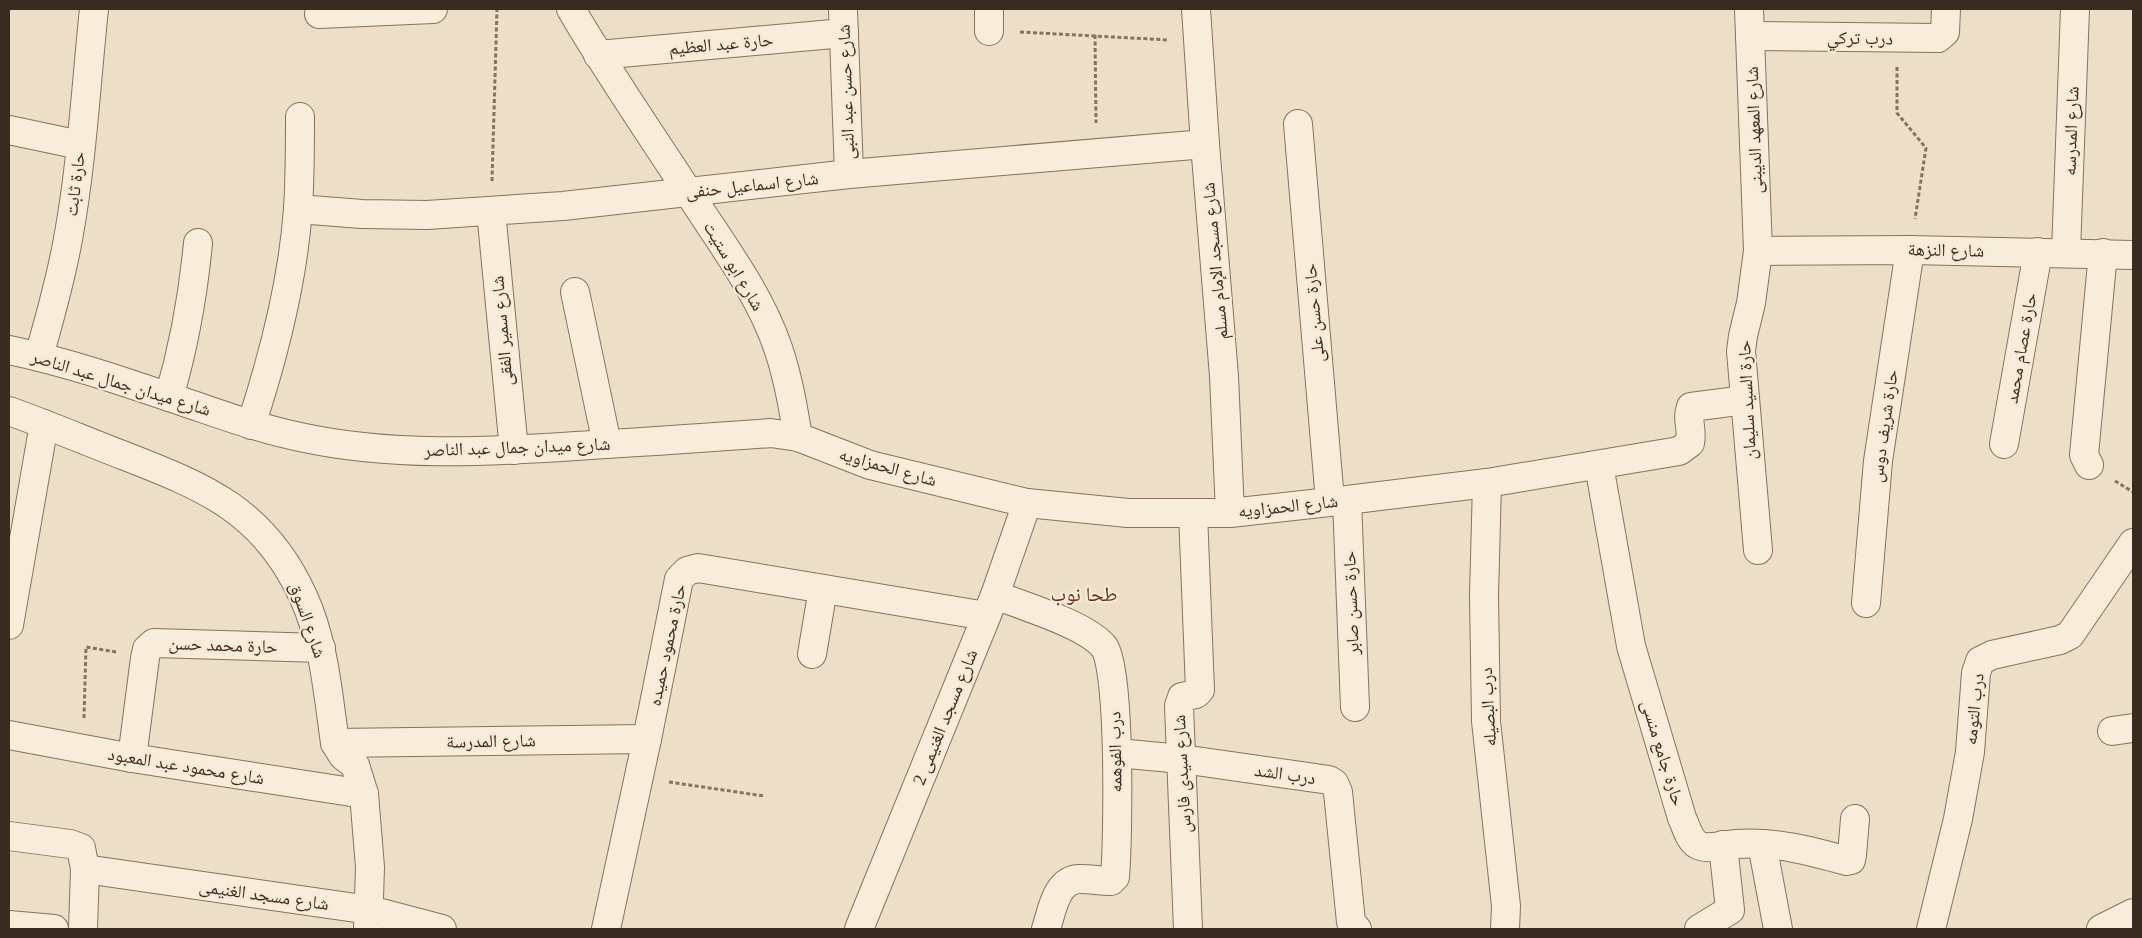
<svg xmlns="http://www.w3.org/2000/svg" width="2142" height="938" viewBox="0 0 2142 938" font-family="'Times New Roman','Noto Naskh Arabic',serif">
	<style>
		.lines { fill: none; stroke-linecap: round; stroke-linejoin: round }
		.minor-casing { stroke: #88715d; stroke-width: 30 }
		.path { stroke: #88715d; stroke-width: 3; stroke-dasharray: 4 2.5; stroke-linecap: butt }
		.minor { stroke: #f8edda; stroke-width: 28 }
		.labels { text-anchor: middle; stroke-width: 4.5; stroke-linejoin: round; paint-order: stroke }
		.street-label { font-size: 18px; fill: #392b20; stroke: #f4ead6 }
		.quarter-label { font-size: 20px; fill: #642b21; stroke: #f4ead6 }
	</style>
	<rect width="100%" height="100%" fill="#eddfc7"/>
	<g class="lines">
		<!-- minor casing -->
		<g class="minor-casing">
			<g id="minor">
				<path d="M571,9C611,78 657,143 700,210C729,254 761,298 778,348C788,377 793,407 798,437"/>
				<polyline points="843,9 849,174"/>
				<polyline points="989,9 989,31"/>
				<polyline points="1196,9 1205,144 1224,376 1230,513"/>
				<polyline points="1749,9 1758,251 1751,303 1743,336 1741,351 1758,550"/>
				<polyline points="319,14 433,9"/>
				<polyline points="1750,36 1938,38 1945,32 1946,9"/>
				<polyline points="598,55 844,33"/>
				<polyline points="1298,124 1330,501"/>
				<polyline points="9,130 80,145"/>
				<polyline points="298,209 362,214 427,215 563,206 849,174 1205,144"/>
				<polyline points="491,211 514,450"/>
				<polyline points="1758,251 1910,250 2133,255"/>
				<polyline points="2066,252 2075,9"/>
				<polyline points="575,292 607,444"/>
				<path d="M9,350C67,362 125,382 181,401C220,414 260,429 300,437C391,457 484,452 576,446C641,442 706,438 771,433L798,437L870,465L1027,503L1128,513H1230L1347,500L1487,483L1679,451L1690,443C1693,430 1686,419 1691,407L1745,400"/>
				<path d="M39,356C50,317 61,279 68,239C82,163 86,85 94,9"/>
				<path d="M169,397C184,346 193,296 198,243"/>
				<path d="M9,411C48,425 86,441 125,456C207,488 264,511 303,596C324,641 328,694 335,743L343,756L355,765L364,794L370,867L368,929"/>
				<path d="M251,425C274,355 293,282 298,208C300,178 300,147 300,117"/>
				<polyline points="2004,444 2038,252"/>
				<path d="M1599,465L1631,646L1682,818C1686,826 1689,840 1698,845C1707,850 1726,845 1736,844C1774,841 1811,851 1847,861L1851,860L1852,855L1855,819"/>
				<polyline points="2089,465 2084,455 2103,253"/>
				<polyline points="1487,483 1484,596 1486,721 1506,906 1505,929"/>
				<polyline points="1347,500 1355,707"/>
				<path d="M995,595C1023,606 1087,625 1104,647C1121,668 1118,843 1115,877L1111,881C1101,881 1091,879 1080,879C1056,879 1052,911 1046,929"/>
				<polyline points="1866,603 1878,461 1910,250"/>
				<polyline points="9,625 44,424"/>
				<polyline points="812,654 823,589"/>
				<polyline points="2112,731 2133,728"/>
				<polyline points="9,735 132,758 364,794"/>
				<polyline points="335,743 647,739"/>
				<polyline points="1117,753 1182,759 1329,780 1334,783 1338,792 1351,922 1357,929"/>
				<polyline points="132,758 145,658 147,649 154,643 321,648"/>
				<polyline points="9,836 70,844 81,848 85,869 83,929"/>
				<polyline points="1762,844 1778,929"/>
				<polyline points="85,869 370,910 442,929"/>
				<polyline points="9,925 54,929"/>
				<polyline points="606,929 647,739 679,579 687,571 698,568 986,616"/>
				<polyline points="859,929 995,595 1027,503"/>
				<polyline points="1188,929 1179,706 1182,697 1196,694 1200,690 1193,513"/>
				<polyline points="1699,929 1730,910 1723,845"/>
				<polyline points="1931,929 1958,819 1970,752 1976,673 1980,661 1992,655 2060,640 2070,635 2133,543"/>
				<polyline points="2101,929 2133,913"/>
			</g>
		</g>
		<!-- path -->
		<g class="path">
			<polyline points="1020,32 1169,40"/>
			<polyline points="1095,35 1096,123"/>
			<polyline points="1897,67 1897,113 1926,148 1915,219"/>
			<polyline points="492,181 497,9"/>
			<polyline points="2115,481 2133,492"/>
			<polyline points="84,718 86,647 116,652"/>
			<polyline points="669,782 764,796"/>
		</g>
		<!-- minor -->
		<use href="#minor" class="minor"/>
	</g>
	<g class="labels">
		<!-- street labels -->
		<g class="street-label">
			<text transform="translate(1860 38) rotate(1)" y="6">درب تركي</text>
			<text transform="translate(721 44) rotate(-5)" y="6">حارة عبد العظيم</text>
			<text transform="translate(846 92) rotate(-92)" y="6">شارع حسن عبد النبى</text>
			<text transform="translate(1754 130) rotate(-92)" y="6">شارع المعهد الديبنى</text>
			<text transform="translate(2071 131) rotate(-88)" y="6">شارع المدرسه</text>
			<text transform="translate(75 184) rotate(-83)" y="6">حارة ثابت</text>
			<text transform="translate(752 185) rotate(-6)" y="6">شارع اسماعيل حنفى</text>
			<text transform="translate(1946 250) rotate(1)" y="6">شارع النزهة</text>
			<text transform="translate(1215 261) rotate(-95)" y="6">شارع مسجد الإمام مسلم</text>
			<text transform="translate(734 266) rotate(59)" y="6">شارع ابو ستيت</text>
			<text transform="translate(1314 313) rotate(-95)" y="6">حارة حسن على</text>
			<text transform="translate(502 331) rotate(-95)" y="6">شارع سمير الفقى</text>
			<text transform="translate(2021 348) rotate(-80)" y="6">حارة عصام محمد</text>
			<text transform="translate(121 383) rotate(17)" y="6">شارع ميدان جمال عبد الناصر</text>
			<text transform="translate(1747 400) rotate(-93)" y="6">حارة السيد سليمان</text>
			<text transform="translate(1884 426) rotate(-82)" y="6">حارة شريف دوس</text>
			<text transform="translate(517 447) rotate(-2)" y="6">شارع ميدان جمال عبد الناصر</text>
			<text transform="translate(888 467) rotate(16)" y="6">شارع الحمزاويه</text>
			<text transform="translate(1288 506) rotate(-6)" y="6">شارع الحمزاويه</text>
			<text transform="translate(1351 603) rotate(-92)" y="6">حارة حسن صابر</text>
			<text transform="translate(308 620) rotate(71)" y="6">شارع السوق</text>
			<text transform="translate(223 645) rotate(2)" y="6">حارة محمد حسن</text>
			<text transform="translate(667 645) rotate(-78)" y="6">حارة محمود حميده</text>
			<text transform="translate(1488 707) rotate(-93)" y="6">درب البصيله</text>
			<text transform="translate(1974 709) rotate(-84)" y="6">درب التومه</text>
			<text transform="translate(945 717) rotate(-68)" y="6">شارع مسجد الغنيمى 2</text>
			<text transform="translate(491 741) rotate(-1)" y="6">شارع المدرسة</text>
			<text transform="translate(1115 752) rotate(-91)" y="6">درب الفوهمه</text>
			<text transform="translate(1663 753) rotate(73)" y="6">حارة جامع منسى</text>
			<text transform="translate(186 766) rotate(9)" y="6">شارع محمود عبد المعبود</text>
			<text transform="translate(1182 774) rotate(-93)" y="6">شارع سيدى فارس</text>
			<text transform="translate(1285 774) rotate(8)" y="6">درب الشد</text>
			<text transform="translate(264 895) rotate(8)" y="6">شارع مسجد الغنيمى</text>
		</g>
		<!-- quarter labels -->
		<g class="quarter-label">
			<text x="1084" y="601">طحا نوب</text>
		</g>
	</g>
	<!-- border -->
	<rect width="2142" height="938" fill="none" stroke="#392b20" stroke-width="20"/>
</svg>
